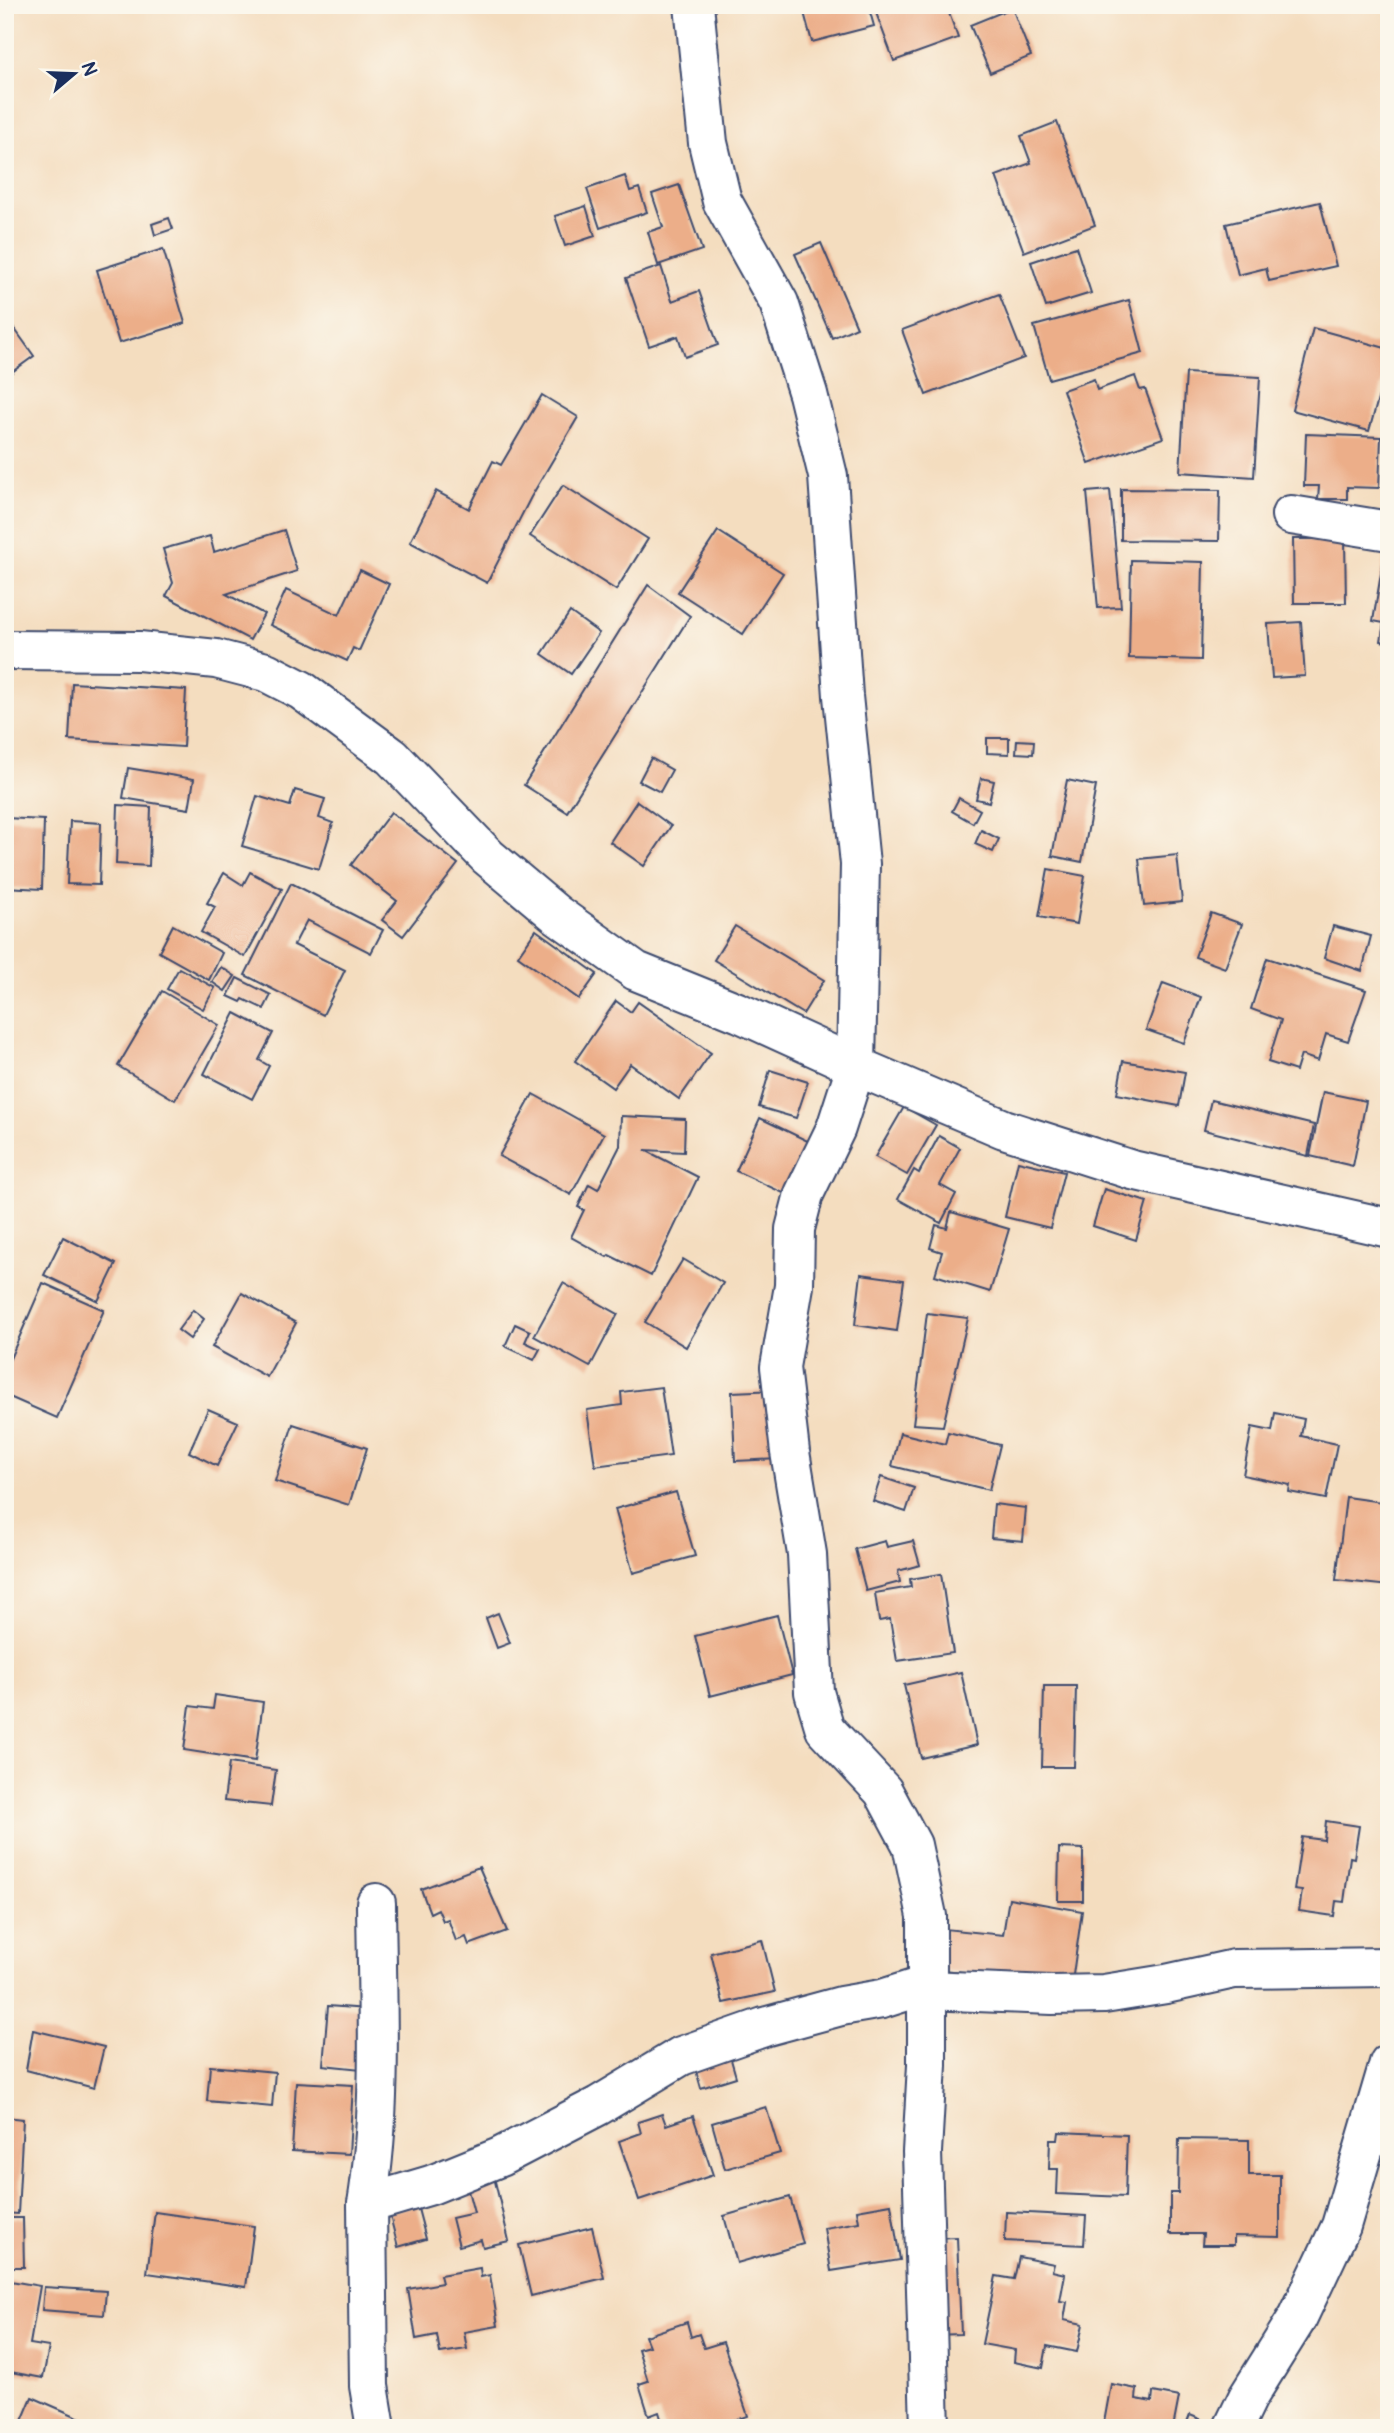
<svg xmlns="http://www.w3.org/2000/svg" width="1394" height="2433" viewBox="0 0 1394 2433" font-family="Pangolin,sans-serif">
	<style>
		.building { fill: #ecae89 }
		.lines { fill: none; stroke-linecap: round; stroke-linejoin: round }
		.minor-casing { stroke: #3c496d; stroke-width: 42 }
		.minor { stroke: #fff; stroke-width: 38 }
	</style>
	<rect width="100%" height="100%" fill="#fbf7ec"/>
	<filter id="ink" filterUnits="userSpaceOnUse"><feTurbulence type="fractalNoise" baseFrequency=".0143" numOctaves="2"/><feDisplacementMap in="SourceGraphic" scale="14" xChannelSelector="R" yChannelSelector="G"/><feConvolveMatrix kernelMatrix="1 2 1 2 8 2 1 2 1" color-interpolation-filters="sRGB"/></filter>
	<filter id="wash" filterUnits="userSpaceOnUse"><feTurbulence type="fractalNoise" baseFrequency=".00686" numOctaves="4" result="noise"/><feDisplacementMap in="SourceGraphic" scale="28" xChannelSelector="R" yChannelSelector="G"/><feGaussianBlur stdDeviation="1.57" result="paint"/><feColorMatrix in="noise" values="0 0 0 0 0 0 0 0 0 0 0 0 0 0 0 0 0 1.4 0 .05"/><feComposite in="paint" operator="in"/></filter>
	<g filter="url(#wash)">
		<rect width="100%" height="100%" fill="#f4ddbf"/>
		<g id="blocks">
			<!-- building -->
			<g class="building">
				<polygon points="802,5 868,5 874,26 812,42"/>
				<polygon points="888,5 946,5 958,38 894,61 875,10"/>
				<polygon points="1012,8 1031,56 990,73 970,25"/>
				<polygon points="1057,122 1095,225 1024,252 996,176 1031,163 1021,136"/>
				<polygon points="625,176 630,191 639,188 647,212 600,228 587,189"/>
				<polygon points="679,185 702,250 658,265 648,232 663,227 652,194"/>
				<polygon points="1320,202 1336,266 1269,281 1266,268 1238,275 1226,224"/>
				<polygon points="586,206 595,236 565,246 555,216"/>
				<polygon points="169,218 173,229 155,235 152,224"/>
				<polygon points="821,243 857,327 832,338 795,254"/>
				<polygon points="1076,247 1091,293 1046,307 1031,262"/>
				<polygon points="163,249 185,323 119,343 97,270"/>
				<polygon points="661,266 672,301 699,291 718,345 685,357 678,336 649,346 626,278"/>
				<polygon points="999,294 1024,358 926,395 902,330"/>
				<polygon points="1129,300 1143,353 1049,379 1034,326"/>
				<polygon points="14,328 34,356 5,377 5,334"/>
				<polygon points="1313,328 1389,349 1389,360 1369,431 1292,410"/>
				<polygon points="1186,373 1260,377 1254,477 1180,472"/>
				<polygon points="1135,376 1140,390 1145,389 1163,438 1089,464 1063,390 1094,379 1097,390"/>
				<polygon points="542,395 578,417 531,497 487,583 410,542 436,491 469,509 493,461 501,465"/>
				<polygon points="1306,434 1381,437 1379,488 1347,487 1347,499 1318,499 1319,486 1304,486"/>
				<polygon points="563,485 648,539 616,590 530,536"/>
				<polygon points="1121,489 1220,490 1219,541 1121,540"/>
				<polygon points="1110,490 1121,607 1098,608 1087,492"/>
				<polygon points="284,530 297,571 226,594 264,614 250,640 166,596 173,583 163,549 210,536 214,552"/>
				<polygon points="718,531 783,573 743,634 678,592"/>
				<polygon points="1293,539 1345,539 1346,603 1294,603"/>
				<polygon points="1384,556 1389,557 1389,643 1381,641 1384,623 1373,621"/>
				<polygon points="1131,560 1203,562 1201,660 1129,658"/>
				<polygon points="360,570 389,584 359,651 353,648 347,661 270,625 286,590 339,615"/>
				<polygon points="648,585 690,616 567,812 524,785"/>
				<polygon points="570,612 599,633 571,674 542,654"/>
				<polygon points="1301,622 1305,676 1272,678 1268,624"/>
				<polygon points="72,683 186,690 183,747 69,740"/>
				<polygon points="987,738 1009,738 1009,754 987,753"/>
				<polygon points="5,739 10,739 7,775 5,775"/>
				<polygon points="1017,740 1034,741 1033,754 1016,753"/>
				<polygon points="651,758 672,770 660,792 639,781"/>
				<polygon points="128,768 194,779 189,809 123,798"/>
				<polygon points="981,778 994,781 989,802 976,799"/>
				<polygon points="1067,780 1096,786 1082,862 1052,856"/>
				<polygon points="295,790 325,799 319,818 333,823 319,869 242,846 257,796 290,806"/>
				<polygon points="959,798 980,810 973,823 952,811"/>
				<polygon points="637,801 671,826 644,866 610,842"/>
				<polygon points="118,805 151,807 149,866 116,864"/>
				<polygon points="391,812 458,864 403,936 382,920 397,901 351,865"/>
				<polygon points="5,818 44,820 42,889 5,887"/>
				<polygon points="70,821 101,823 99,885 67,884"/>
				<polygon points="981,830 999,839 993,852 975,844"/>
				<polygon points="1177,855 1182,902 1144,906 1139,859"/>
				<polygon points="1048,869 1085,876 1077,924 1039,917"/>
				<polygon points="250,872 282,889 245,957 201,932 215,907 207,903 224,873 243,885"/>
				<polygon points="291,883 383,930 371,953 307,920 294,945 345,970 323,1015 245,975"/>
				<polygon points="1211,913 1242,924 1225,968 1195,957"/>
				<polygon points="173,925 222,953 209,980 159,952"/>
				<polygon points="735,926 824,980 803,1014 714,960"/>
				<polygon points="1333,926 1371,936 1362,971 1324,958"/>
				<polygon points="536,930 597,974 579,999 518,956"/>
				<polygon points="1267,958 1366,990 1348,1041 1326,1034 1318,1061 1301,1055 1296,1071 1268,1062 1281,1020 1251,1009"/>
				<polygon points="221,967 235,976 225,991 212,982"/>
				<polygon points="179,968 215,988 203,1009 167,989"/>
				<polygon points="237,978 271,995 264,1009 243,999 241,1002 228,996"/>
				<polygon points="1163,983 1201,997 1184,1043 1146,1030"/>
				<polygon points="162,991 219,1025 175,1100 118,1066"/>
				<polygon points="616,1001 631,1012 638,1002 711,1053 679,1099 630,1064 613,1088 575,1061"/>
				<polygon points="235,1013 273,1033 259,1060 269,1066 252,1099 204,1074"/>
				<polygon points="1123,1061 1185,1072 1179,1106 1117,1094"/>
				<polygon points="770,1070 808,1082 796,1118 759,1107"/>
				<polygon points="1323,1092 1366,1101 1353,1166 1310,1156"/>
				<polygon points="533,1094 604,1134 571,1195 499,1156"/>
				<polygon points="1211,1100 1314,1125 1308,1156 1204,1130"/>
				<polygon points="904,1107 936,1125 907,1175 875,1157"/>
				<polygon points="621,1116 685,1119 684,1152 645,1150 698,1177 651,1276 609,1255 607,1257 571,1237 584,1210 578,1207 589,1184 598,1189 620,1146"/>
				<polygon points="760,1118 818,1146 794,1198 736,1171"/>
				<polygon points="939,1136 960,1148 940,1185 956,1194 941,1223 898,1199 914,1170 919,1173"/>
				<polygon points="1018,1161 1064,1172 1050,1228 1005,1217"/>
				<polygon points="1104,1189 1147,1202 1136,1240 1093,1226"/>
				<polygon points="951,1212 1009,1229 990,1292 935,1275 942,1252 930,1248 936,1225 947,1228"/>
				<polygon points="63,1237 116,1264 98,1301 44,1275"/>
				<polygon points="683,1259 723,1283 686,1347 645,1322"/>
				<polygon points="861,1274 904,1280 897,1331 855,1325"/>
				<polygon points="43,1283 104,1310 57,1418 5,1395 5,1370"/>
				<polygon points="563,1283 618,1314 590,1367 534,1336"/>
				<polygon points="242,1293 296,1323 267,1377 212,1347"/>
				<polygon points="193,1310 204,1319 190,1339 178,1330"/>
				<polygon points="927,1313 968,1318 943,1426 913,1424"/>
				<polygon points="515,1324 530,1331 525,1342 540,1349 534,1360 505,1346"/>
				<polygon points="661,1387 671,1456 595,1466 587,1410 622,1405 621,1392"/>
				<polygon points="776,1390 779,1459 735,1461 732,1392"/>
				<polygon points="208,1409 238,1422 217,1466 189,1452"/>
				<polygon points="1275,1413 1304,1419 1301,1436 1337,1444 1326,1499 1289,1492 1290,1485 1243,1475 1252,1427 1272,1431"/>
				<polygon points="293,1424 367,1448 349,1505 275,1481"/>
				<polygon points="948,1432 1000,1445 989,1490 892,1466 900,1433 945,1444"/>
				<polygon points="881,1477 914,1488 906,1512 873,1501"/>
				<polygon points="676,1492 695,1556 633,1573 615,1509"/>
				<polygon points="1346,1497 1389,1503 1389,1586 1336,1580"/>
				<polygon points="994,1504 1026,1508 1023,1541 991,1538"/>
				<polygon points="885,1541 887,1547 913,1541 920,1565 898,1571 900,1582 866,1591 855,1549"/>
				<polygon points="941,1574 953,1653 897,1661 890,1619 879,1621 875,1593 911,1587 910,1579"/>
				<polygon points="498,1613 510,1643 497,1648 486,1618"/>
				<polygon points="777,1615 792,1675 710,1696 695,1636"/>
				<polygon points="961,1672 977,1745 921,1758 904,1685"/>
				<polygon points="1044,1686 1076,1686 1074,1767 1042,1767"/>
				<polygon points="215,1695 263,1702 255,1761 184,1750 190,1706 213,1709"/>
				<polygon points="229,1763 276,1770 271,1806 224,1801"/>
				<polygon points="1326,1821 1359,1826 1354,1858 1350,1857 1344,1902 1336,1901 1334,1916 1299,1911 1302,1891 1294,1890 1302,1837 1324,1840"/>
				<polygon points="1059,1848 1083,1849 1083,1901 1058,1901"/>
				<polygon points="479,1867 507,1931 469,1945 466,1937 456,1941 448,1919 443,1921 438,1909 430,1913 421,1889"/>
				<polygon points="1009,1898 1082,1911 1072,1982 941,1970 945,1929 1003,1935"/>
				<polygon points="762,1940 775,1992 723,2003 711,1953"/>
				<polygon points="328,2006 366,2009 361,2069 323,2065"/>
				<polygon points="33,2030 104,2047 94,2088 26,2070"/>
				<polygon points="730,2056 736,2077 701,2088 695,2067"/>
				<polygon points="210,2066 275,2072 272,2107 207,2101"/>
				<polygon points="296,2082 353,2085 349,2154 292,2151"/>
				<polygon points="766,2107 780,2153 725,2169 712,2123"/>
				<polygon points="662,2114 666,2125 693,2116 713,2175 639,2200 619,2141 641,2133 638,2122"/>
				<polygon points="5,2117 23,2119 18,2214 5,2213"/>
				<polygon points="1059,2132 1127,2135 1125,2197 1057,2194 1058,2169 1049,2169 1050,2140 1058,2140"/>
				<polygon points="1179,2139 1249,2140 1249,2175 1280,2175 1280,2237 1234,2236 1234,2245 1202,2245 1203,2234 1170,2234 1170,2193 1178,2193"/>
				<polygon points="494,2177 509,2241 483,2247 481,2240 459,2246 452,2218 474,2213 466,2183"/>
				<polygon points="790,2197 803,2244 737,2263 724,2216"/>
				<polygon points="891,2204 900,2260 831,2271 824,2228 859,2222 857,2210"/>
				<polygon points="417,2205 426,2239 398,2247 389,2212"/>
				<polygon points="155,2212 254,2226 246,2287 147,2273"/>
				<polygon points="1006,2212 1086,2216 1084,2245 1005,2241"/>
				<polygon points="5,2218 23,2218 24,2267 5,2267"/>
				<polygon points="592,2227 604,2278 531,2296 519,2245"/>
				<polygon points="957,2237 961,2334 932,2335 928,2238"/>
				<polygon points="1019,2257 1054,2264 1052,2271 1065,2274 1060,2301 1067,2302 1064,2320 1083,2324 1077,2352 1047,2346 1043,2368 1014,2362 1015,2350 982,2344 996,2276 1014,2279"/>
				<polygon points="480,2268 481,2277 490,2275 498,2326 464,2332 467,2349 440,2353 437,2335 416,2339 408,2289 442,2283 440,2275"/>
				<polygon points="5,2280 40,2286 30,2344 49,2347 43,2378 5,2371"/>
				<polygon points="44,2287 106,2291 104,2315 42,2310"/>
				<polygon points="687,2322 691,2337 699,2334 704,2348 723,2342 748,2416 714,2428 664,2428 659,2412 649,2416 639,2384 648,2381 638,2349 649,2346 645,2336"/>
				<polygon points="1111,2384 1137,2389 1136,2399 1152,2402 1153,2392 1179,2397 1173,2428 1103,2428"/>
				<polygon points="32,2397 103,2428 19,2428"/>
				<polygon points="1190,2415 1222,2428 1185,2428"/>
			</g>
		</g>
	</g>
	<g filter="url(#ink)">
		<use href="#blocks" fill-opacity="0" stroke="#3c496d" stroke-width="2"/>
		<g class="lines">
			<!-- minor casing -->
			<g class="minor-casing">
				<g id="minor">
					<polyline points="694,5 708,143 722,201 779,303 808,394 828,476 843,696 860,864 856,1066 836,1128 804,1194 795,1229 794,1286 780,1367 790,1452 807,1554 814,1692 825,1729 883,1791 912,1845 927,1916 927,2065 922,2152 930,2428"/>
					<polyline points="1291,515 1389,531"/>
					<polyline points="5,650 139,651 216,659 266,672 301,690 392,757 488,857 556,914 636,971 740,1013 856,1066 1004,1129 1132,1170 1389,1228"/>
					<polyline points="926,1990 1052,1995 1104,1994 1166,1984 1234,1969 1389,1967"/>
					<path d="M367,2204C383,2105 377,2004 376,1903"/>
					<polyline points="376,2428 369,2386 367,2204 431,2185 500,2157 598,2106 681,2056 764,2027 841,2006 882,1999 926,1985"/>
					<polyline points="1233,2428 1248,2397 1298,2317 1341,2226 1389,2063"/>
				</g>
			</g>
			<!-- minor -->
			<use href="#minor" class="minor"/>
		</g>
	</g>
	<!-- margin -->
	<rect width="1394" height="2433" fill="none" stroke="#fbf7ec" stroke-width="28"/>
	<!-- north arrow -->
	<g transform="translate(74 74) rotate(71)" stroke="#fbf7ec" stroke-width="5" paint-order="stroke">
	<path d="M0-5L12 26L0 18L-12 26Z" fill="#1b2f5e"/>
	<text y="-10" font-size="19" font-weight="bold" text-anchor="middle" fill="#1b2f5e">N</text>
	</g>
</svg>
